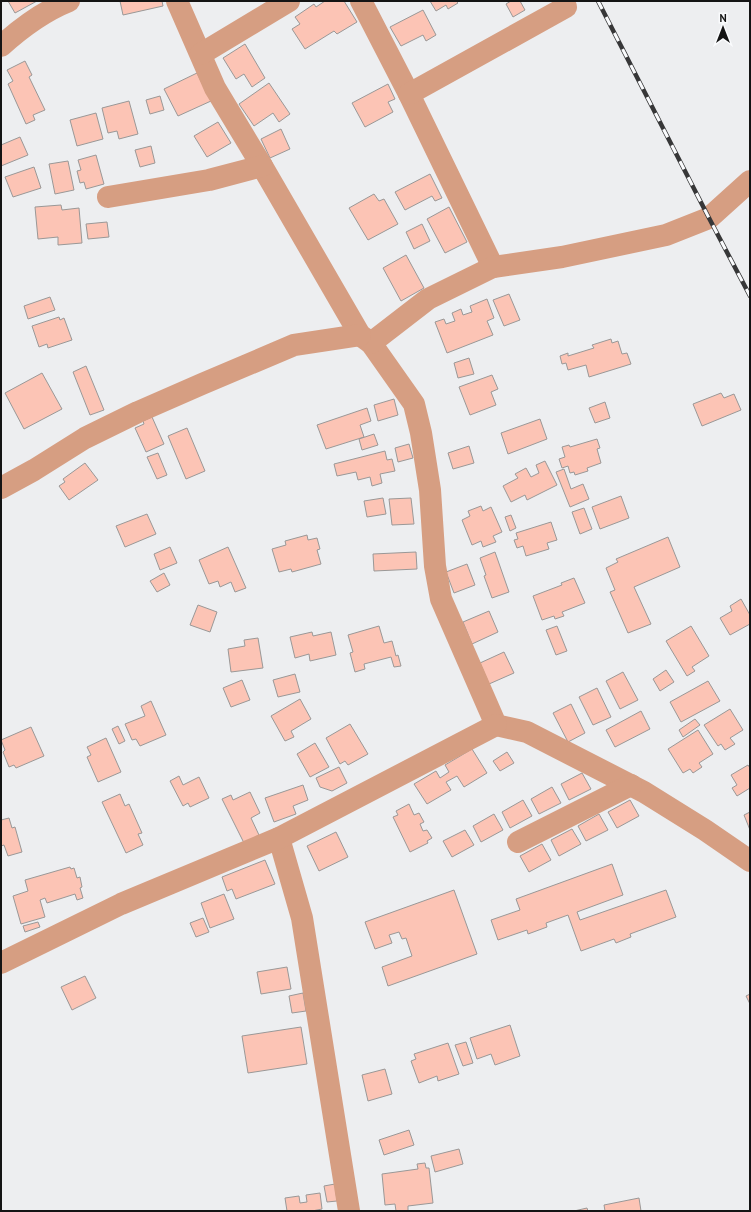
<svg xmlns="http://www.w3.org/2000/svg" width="751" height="1212" viewBox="0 0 751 1212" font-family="'PT Sans',sans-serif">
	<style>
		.building { fill: #fcc4b5; stroke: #9a9897 }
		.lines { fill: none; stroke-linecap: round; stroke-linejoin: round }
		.minor { stroke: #d69e82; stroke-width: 22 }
		.rail-casing { stroke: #373738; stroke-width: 4.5 }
		.rail { stroke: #fafbfd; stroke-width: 3; stroke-dasharray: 9; stroke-linecap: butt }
	</style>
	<rect width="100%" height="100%" fill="#edeef0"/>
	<!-- building -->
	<g class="building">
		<polygon points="8,1 37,1 15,13"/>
		<polygon points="120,1 162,1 163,6 123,15"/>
		<polygon points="325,1 344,1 357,22 337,34 334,31 305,49 292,29 300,24 295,17 314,4 316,7"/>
		<polygon points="430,1 456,1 458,3 448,9 446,5 436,11"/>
		<polygon points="511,1 520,1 525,10 513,17 506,4"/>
		<polygon points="423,10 436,35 426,41 423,35 401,46 390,27"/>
		<polygon points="245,44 265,78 252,87 244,74 236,79 223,58"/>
		<polygon points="25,61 32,75 29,77 45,110 33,115 35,120 26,124 8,84 13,81 7,70"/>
		<polygon points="197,73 211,101 178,116 164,89"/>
		<polygon points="269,83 290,114 279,122 273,113 254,126 239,104"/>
		<polygon points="388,84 395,99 388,102 393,112 365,127 352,103"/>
		<polygon points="160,96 164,110 150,114 146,100"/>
		<polygon points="129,101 138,134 119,139 117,131 108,133 102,108"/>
		<polygon points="96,113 103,139 77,146 70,120"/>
		<polygon points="218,122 231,143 207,157 194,136"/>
		<polygon points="281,129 290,149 270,158 261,139"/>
		<polygon points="20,137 28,155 1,166 1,145"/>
		<polygon points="151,146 155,163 140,167 135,150"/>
		<polygon points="96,155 104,184 86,189 84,182 80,183 77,171 81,170 78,160"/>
		<polygon points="68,161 74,190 55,194 49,164"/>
		<polygon points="34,167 41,188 13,197 5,177"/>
		<polygon points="430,174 442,198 435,201 432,196 405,210 395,192"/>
		<polygon points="374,194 379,201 384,199 398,224 368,240 349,208"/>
		<polygon points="61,205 62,210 79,208 82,243 58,245 58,237 38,239 35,207"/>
		<polygon points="449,207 467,242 445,253 427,219"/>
		<polygon points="107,222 109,237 88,239 86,224"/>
		<polygon points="422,224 430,241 414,249 406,232"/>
		<polygon points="406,255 424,288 401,301 383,268"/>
		<polygon points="509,294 520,320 504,326 493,300"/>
		<polygon points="50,297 55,310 28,319 24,306"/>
		<polygon points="487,299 494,318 487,321 493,335 447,353 435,322 444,319 446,324 455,321 452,313 461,309 463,315 472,312 470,306"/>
		<polygon points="59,317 60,320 64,318 72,340 48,348 47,344 39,347 32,326"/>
		<polygon points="611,339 612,343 618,341 622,354 627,353 631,364 589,377 586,365 568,370 566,363 562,364 560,356 568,353 568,356 594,348 592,345"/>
		<polygon points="469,358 474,374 458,378 454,363"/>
		<polygon points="86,366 104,410 90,415 73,372"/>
		<polygon points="42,373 62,409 24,429 5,393"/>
		<polygon points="492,375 498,389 491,392 496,405 470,415 459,387"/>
		<polygon points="721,393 724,398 734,394 741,410 702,426 693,404"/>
		<polygon points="394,399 398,415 378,421 374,405"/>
		<polygon points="605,402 610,418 595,423 589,408"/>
		<polygon points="367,408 371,421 360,425 364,437 326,449 317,425"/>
		<polygon points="152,417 164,444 146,452 135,428 144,424 143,421"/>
		<polygon points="540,419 547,439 508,454 501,433"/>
		<polygon points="187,428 205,471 186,479 168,436"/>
		<polygon points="374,434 378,445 362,450 359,439"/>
		<polygon points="597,439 600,448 597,449 601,463 587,468 588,471 575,475 574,472 570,473 568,466 562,468 559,459 565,457 562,447 569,445 570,447"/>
		<polygon points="409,444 413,458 398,462 395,448"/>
		<polygon points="469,446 474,463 453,469 448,453"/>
		<polygon points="385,451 387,460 392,459 395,471 380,474 382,483 372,486 370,477 358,480 356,472 337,476 334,464"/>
		<polygon points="158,453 167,475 157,479 147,457"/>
		<polygon points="545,461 557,485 527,500 525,495 511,502 503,486 518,478 515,474 526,468 531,477 539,473 536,465"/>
		<polygon points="85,463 98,480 69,500 59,486 65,482 63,479"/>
		<polygon points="564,469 571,489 583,484 589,499 570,507 556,472"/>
		<polygon points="621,496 629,518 600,529 592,507"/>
		<polygon points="383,498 386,514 367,517 364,501"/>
		<polygon points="411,498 414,524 392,525 389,499"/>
		<polygon points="481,506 483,511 491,507 502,532 493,536 496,542 483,547 481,541 472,545 462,520 470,516 468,511"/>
		<polygon points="584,508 592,529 580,534 572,512"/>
		<polygon points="147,514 156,534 125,547 116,526"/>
		<polygon points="511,515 516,528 510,531 505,517"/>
		<polygon points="551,522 557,540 547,543 549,549 526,556 523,546 517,548 514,540 518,539 516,533"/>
		<polygon points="307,535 308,540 317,538 320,549 317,550 321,564 292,572 291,569 279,572 272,549 286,545 285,541"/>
		<polygon points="668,537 680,567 634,587 651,624 628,633 610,592 615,590 606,568 618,562 616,559"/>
		<polygon points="170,547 177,563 160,570 154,554"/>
		<polygon points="228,547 246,588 235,592 231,582 220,587 218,581 209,584 199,560"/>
		<polygon points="416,552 417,569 374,571 373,554"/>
		<polygon points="495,552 509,592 492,598 484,576 486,575 480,558"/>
		<polygon points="467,564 475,585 454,593 446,572"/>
		<polygon points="164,573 170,585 157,592 150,581"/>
		<polygon points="574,578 585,603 562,612 564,616 555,619 554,616 542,620 533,596 562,585 561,583"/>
		<polygon points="741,599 750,615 750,624 730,635 720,618 732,611 730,606"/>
		<polygon points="198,605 217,612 210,632 190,625"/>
		<polygon points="489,611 498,632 472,644 463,622"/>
		<polygon points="379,626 384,643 392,641 396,656 398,655 401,666 394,667 391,657 364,664 365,669 355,672 350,653 353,652 348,635"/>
		<polygon points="557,626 567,651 556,655 546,630"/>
		<polygon points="691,626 709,656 692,667 695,671 687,676 666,641"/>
		<polygon points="312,632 313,636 331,632 336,655 310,661 309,654 295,658 290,637"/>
		<polygon points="258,638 263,668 231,672 228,649 245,646 244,640"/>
		<polygon points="504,652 514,673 489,684 480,663"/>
		<polygon points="666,670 674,682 660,691 653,679"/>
		<polygon points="623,672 638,700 620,709 606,681"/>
		<polygon points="295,674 300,692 278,697 273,680"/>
		<polygon points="242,680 250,700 231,707 223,688"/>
		<polygon points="708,681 720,701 681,722 670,702"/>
		<polygon points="597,688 611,717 593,725 579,697"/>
		<polygon points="300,699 311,719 291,731 294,737 285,741 271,716"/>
		<polygon points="151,701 166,735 140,746 136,739 132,740 125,724 145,716 141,706"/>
		<polygon points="571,704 585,733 568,742 553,713"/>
		<polygon points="730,709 743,730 730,738 735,744 725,750 721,744 718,746 704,725"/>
		<polygon points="641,711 650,729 615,747 606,730"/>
		<polygon points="695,719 700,725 683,737 679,730"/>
		<polygon points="350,724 368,754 348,765 345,761 340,764 326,738"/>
		<polygon points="118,726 125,741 119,744 112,729"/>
		<polygon points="31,727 44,756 16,768 14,765 9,767 3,752 5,750 1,740"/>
		<polygon points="698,730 713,754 699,763 702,767 693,773 690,769 683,773 668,749"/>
		<polygon points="106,738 121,772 98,782 87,757 91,755 87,747"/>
		<polygon points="315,743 329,767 310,777 297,754"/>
		<polygon points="472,749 487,773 464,787 457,776 446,782 451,790 427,804 414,784 436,771 440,778 449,772 445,765"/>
		<polygon points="507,752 514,763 500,771 493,761"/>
		<polygon points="748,765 750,768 750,788 737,796 732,788 737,785 731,775"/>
		<polygon points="339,767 347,783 332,791 320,787 316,778"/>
		<polygon points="582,773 591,789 569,800 561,784"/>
		<polygon points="179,776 183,785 199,777 209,798 190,807 188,803 183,806 170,781"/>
		<polygon points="303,785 308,800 293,806 296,814 274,822 265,798"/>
		<polygon points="552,787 561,803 539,814 531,799"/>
		<polygon points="250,792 260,813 251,818 259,835 244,843 222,799 231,795 233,800"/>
		<polygon points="120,794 125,806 129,804 142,833 138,834 143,845 126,853 102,802"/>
		<polygon points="523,800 532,816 510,828 502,812"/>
		<polygon points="630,800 639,816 617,828 608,812"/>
		<polygon points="409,804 414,815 419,813 424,822 420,824 423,831 427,830 432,838 427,841 428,843 410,852 393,817 398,815 396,811"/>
		<polygon points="750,812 750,830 744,815"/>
		<polygon points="494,814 503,830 481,842 473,826"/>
		<polygon points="599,814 608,830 586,841 578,826"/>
		<polygon points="9,818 12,828 15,827 22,852 8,856 4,845 1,846 1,820"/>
		<polygon points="572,829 581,844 559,856 551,840"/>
		<polygon points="465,830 474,845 452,857 443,841"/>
		<polygon points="336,832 348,857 319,871 307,846"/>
		<polygon points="542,844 551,860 529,872 520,856"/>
		<polygon points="265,860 275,884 236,899 232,889 227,891 222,877"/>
		<polygon points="612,864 623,895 577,912 580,920 666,890 676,917 630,934 631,937 616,943 614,939 581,951 568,915 546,923 547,927 528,934 527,930 498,940 491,920 520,910 516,899"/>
		<polygon points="70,867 71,869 74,868 77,878 80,877 82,887 80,888 83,898 77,900 75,894 47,903 45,898 40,900 45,917 21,924 13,896 28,891 25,880"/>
		<polygon points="454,890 477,954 388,986 382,967 412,956 406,938 402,939 399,932 389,935 392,943 375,949 365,922"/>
		<polygon points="224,894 234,919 210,928 201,903"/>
		<polygon points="203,918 209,932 196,937 190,923"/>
		<polygon points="38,922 40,927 25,932 23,926"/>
		<polygon points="287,967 291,989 261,994 257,972"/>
		<polygon points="85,976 96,998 72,1010 61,987"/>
		<polygon points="303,993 306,1011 292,1013 289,996"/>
		<polygon points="750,994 750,1004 746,996"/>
		<polygon points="510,1025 520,1056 495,1065 491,1054 477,1059 470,1038"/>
		<polygon points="301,1027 307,1064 248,1073 242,1036"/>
		<polygon points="466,1042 473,1063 463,1066 455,1045"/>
		<polygon points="448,1043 459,1074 438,1081 437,1076 419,1083 411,1061 416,1059 414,1054"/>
		<polygon points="385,1069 392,1094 368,1101 362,1075"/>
		<polygon points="409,1130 414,1145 384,1155 379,1140"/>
		<polygon points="459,1149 463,1164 435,1172 431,1156"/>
		<polygon points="425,1163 426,1168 429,1168 433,1203 408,1206 408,1211 396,1211 395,1204 385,1205 382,1174 418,1169 417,1164"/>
		<polygon points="335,1184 337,1201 327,1202 324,1186"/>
		<polygon points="320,1193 322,1209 312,1211 287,1211 285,1198 299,1196 300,1203 307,1202 306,1195"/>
		<polygon points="639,1198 641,1211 605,1211 604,1205"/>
		<polygon points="587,1208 588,1211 574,1211"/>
	</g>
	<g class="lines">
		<!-- minor -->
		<g class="minor">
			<polyline points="177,1 215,88 262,166 360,335 371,343 414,404 421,433 430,490 435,566 441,599 496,725 527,732 644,792 705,830 750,861"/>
			<polyline points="361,1 409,94 493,267"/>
			<path d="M1,46C21,28 44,11 69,1"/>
			<polyline points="201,54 289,1"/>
			<polyline points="409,94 566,7 563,1"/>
			<polyline points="108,197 209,180 262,166"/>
			<polyline points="371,343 428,299 493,267 562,257 666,235 709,218 750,181"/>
			<polyline points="1,488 34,470 85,438 138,412 202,384 294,345 360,335"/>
			<polyline points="279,838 302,918 349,1211"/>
			<polyline points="518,842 631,785"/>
			<polyline points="1,963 121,904 279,838 496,725"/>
		</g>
		<!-- rail casing -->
		<g class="rail-casing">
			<polyline id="rail" points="598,1 709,218 750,296"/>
		</g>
		<!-- rail -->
		<use href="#rail" class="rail"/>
	</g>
	<!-- border -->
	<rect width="751" height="1212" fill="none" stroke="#141414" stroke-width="4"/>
	<!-- north arrow -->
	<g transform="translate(723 28)" stroke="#fafbfd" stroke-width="3" paint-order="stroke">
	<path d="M0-3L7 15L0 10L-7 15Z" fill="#141414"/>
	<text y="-6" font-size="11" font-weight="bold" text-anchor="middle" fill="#141414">N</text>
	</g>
</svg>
